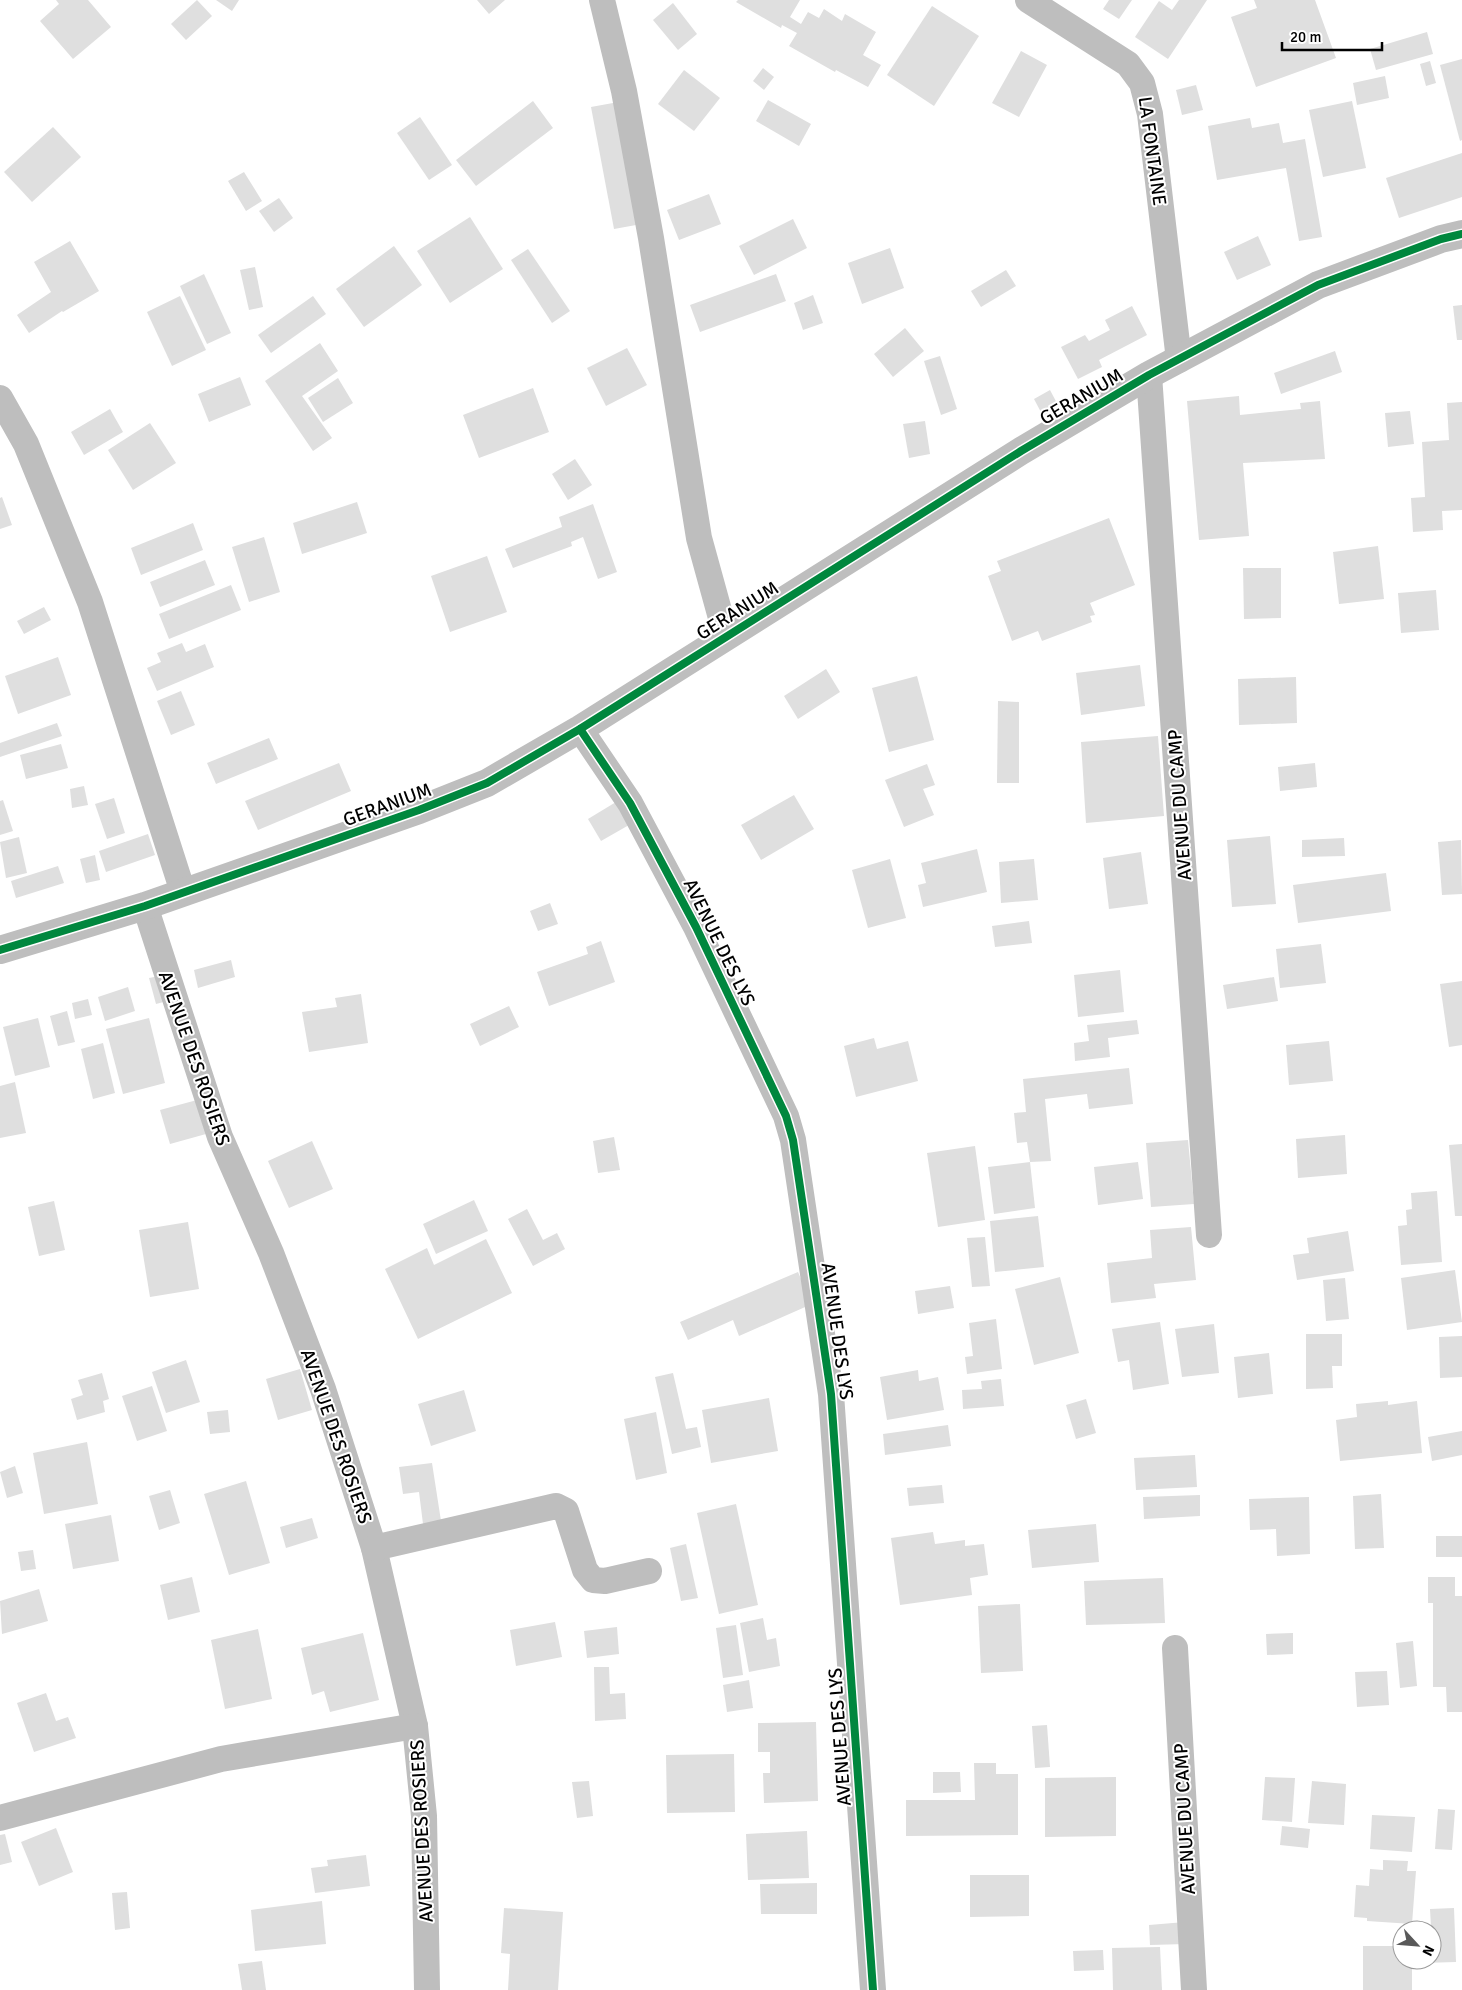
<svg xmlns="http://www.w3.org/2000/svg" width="1462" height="1990" viewBox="0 0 1462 1990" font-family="Signika,sans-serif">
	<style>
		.building { fill: #dfdfdf }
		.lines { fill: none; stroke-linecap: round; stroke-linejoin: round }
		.minor { stroke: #bebebe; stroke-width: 26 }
		.tertiary { stroke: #bebebe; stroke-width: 28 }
		.cycleway-casing { stroke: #fff; stroke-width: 11 }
		.cycleway { stroke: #00873e; stroke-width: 8 }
		.labels { text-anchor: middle; stroke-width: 4; stroke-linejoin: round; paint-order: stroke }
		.street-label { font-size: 19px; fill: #000; stroke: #fff }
	</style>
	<rect width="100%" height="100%" fill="#fff"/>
	<!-- building -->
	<g class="building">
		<polygon points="56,0 88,0 111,27 73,59 40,21 59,4"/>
		<polygon points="197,0 212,16 186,40 171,24"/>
		<polygon points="216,0 239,0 232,11"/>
		<polygon points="477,0 505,0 489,14"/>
		<polygon points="738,0 800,0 790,17 801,24 808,12 819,18 824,9 842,21 845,14 876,32 863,55 881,65 868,87 836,70 835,72 789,46 797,33 782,25 781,28 736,2"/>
		<polygon points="1109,0 1132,0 1119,19 1103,9"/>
		<polygon points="1179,0 1207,0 1168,59 1135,37 1159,1 1172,10"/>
		<polygon points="1254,0 1315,0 1336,58 1256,87 1231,17 1257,8"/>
		<polygon points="673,3 697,34 678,50 653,20"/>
		<polygon points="932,6 979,36 934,106 887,75"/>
		<polygon points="1427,32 1433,54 1376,70 1370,49"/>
		<polygon points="1021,51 1047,65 1019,117 992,103"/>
		<polygon points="1462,59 1462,140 1460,141 1440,65"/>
		<polygon points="1430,61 1436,83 1426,86 1420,64"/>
		<polygon points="763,68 774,77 764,90 753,81"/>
		<polygon points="684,70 720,98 694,131 658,104"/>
		<polygon points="1385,76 1389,98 1357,105 1353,83"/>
		<polygon points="1196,85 1203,110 1182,115 1176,90"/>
		<polygon points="768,100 811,124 799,146 756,121"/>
		<polygon points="533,101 553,128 476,186 456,160"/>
		<polygon points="624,101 647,223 614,229 591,107"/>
		<polygon points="1352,101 1366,168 1323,177 1309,110"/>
		<polygon points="420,117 452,165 429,180 397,133"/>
		<polygon points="1250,118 1252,128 1279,123 1283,143 1305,139 1322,237 1299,241 1286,168 1217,180 1208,126"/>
		<polygon points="53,127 81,157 32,202 4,172"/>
		<polygon points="1462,153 1462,197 1399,218 1386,178"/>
		<polygon points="244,172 262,201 246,211 228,181"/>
		<polygon points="709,194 721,224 679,240 667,210"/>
		<polygon points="279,198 293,218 274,232 259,211"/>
		<polygon points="470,217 503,269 450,303 417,251"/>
		<polygon points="793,219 807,248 754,275 739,246"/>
		<polygon points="1258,236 1271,265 1237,280 1224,252"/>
		<polygon points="70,241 99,291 63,312 62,311 29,333 17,315 51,292 34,262"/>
		<polygon points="394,246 422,285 364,327 336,289"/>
		<polygon points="890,248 904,288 862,304 848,263"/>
		<polygon points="528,249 570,311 552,323 511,260"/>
		<polygon points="255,267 263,307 249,310 240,270"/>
		<polygon points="1006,270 1016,286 981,307 971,291"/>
		<polygon points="204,274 231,333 207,344 180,286"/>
		<polygon points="776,274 786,301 700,332 690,305"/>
		<polygon points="813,295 823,323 803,330 794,303"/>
		<polygon points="180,296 206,350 172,366 147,312"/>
		<polygon points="313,296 326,314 271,353 258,335"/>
		<polygon points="1462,305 1462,340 1457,340 1453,306"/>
		<polygon points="1132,306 1147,335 1099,360 1102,367 1078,379 1061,347 1085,335 1089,341 1110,330 1105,320"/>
		<polygon points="905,328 924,351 893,377 874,354"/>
		<polygon points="320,343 338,371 302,396 332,438 313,451 265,381"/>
		<polygon points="627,348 647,385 606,406 587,368"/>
		<polygon points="1335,351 1342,372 1281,394 1274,373"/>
		<polygon points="940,356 957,409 941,415 924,361"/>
		<polygon points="240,377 251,405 209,422 198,394"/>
		<polygon points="338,378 353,403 323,422 308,398"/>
		<polygon points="533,388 549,432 479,458 463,415"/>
		<polygon points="1050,390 1059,407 1043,416 1034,399"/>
		<polygon points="1239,396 1240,415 1301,409 1300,403 1320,401 1325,459 1243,463 1249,536 1199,540 1187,401"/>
		<polygon points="1462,402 1462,510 1442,511 1443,530 1413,532 1411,498 1425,497 1422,442 1449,440 1447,403"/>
		<polygon points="110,409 123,432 84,455 71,432"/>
		<polygon points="1410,411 1414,444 1388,447 1385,413"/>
		<polygon points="925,421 930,454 909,458 903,424"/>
		<polygon points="150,423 176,463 133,490 108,450"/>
		<polygon points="575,459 592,485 568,500 552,474"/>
		<polygon points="2,497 12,525 0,529 0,498"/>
		<polygon points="357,502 367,533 302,554 293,523"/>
		<polygon points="593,504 617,572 598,579 583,537 571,542 572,546 513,568 505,549 562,527 559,517"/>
		<polygon points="1109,518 1135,585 1090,603 1095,615 1090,616 1092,622 1042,641 1038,631 1012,641 988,576 1001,571 997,561"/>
		<polygon points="193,523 203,550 141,575 131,548"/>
		<polygon points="264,537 280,592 249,602 232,547"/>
		<polygon points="1378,546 1384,599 1339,604 1333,552"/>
		<polygon points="487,556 507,612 450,632 431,576"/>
		<polygon points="205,560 215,585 160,607 150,582"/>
		<polygon points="1243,568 1281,568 1281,618 1244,619"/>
		<polygon points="231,585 241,610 169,639 159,614"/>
		<polygon points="1436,590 1439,630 1401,633 1398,593"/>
		<polygon points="44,607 51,620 24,634 17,621"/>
		<polygon points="182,643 186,652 205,644 214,667 157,691 147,668 161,662 157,653"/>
		<polygon points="58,657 71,695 18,714 5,676"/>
		<polygon points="1140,665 1145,706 1081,715 1076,673"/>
		<polygon points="826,669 840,692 798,719 784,696"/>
		<polygon points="917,676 934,740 889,752 872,688"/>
		<polygon points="1296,677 1297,723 1239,725 1238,679"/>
		<polygon points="181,691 195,725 171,735 157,701"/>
		<polygon points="998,701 1019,702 1019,783 997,783"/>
		<polygon points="57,723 62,736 0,757 0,743"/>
		<polygon points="1158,736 1164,816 1086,823 1081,742"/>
		<polygon points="269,738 278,759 216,784 207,763"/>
		<polygon points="61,744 68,768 26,779 20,755"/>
		<polygon points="339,763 351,791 258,830 245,801"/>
		<polygon points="1315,763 1317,787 1280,791 1278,767"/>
		<polygon points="927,764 935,785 923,789 934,815 904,827 885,780"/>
		<polygon points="84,786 88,805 72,808 70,789"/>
		<polygon points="794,795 814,829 761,860 741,825"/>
		<polygon points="114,798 125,833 107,839 95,804"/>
		<polygon points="3,800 13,831 0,835 0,801"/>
		<polygon points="616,802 629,825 601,841 588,819"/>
		<polygon points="148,834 155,855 106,872 99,851"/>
		<polygon points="1270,836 1276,904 1232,907 1227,840"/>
		<polygon points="19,837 27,873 6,878 0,842"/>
		<polygon points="1344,838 1345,856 1302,857 1302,840"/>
		<polygon points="1461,840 1462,894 1442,895 1438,842"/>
		<polygon points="977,849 987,892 923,907 918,885 926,883 921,863"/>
		<polygon points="1141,852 1148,904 1109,909 1103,858"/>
		<polygon points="95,855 100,880 86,883 80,859"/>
		<polygon points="890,859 906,918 868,928 852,870"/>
		<polygon points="1034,859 1038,900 1001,903 999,862"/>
		<polygon points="58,866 64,883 16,898 11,881"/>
		<polygon points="1386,873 1391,911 1298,923 1293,885"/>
		<polygon points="550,903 558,924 538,931 530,911"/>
		<polygon points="1029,921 1032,943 995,947 992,926"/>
		<polygon points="601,941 615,982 549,1006 537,972 588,954 586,947"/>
		<polygon points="1321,944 1326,983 1280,988 1276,949"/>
		<polygon points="231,960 235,977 198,988 194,970"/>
		<polygon points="1120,970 1124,1012 1078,1017 1074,975"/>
		<polygon points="164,975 171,1000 156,1004 149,978"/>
		<polygon points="1274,977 1278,1001 1227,1009 1223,985"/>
		<polygon points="1462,981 1462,1045 1449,1047 1440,984"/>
		<polygon points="128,987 135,1011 105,1021 98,997"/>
		<polygon points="361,994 368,1043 309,1052 302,1012 337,1007 335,998"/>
		<polygon points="88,999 92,1015 75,1019 72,1003"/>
		<polygon points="509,1006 519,1027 480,1046 470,1024"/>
		<polygon points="67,1011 75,1042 58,1046 50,1016"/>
		<polygon points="38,1018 50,1067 15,1076 3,1027"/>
		<polygon points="149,1018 165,1083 123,1094 106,1029"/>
		<polygon points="1137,1020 1139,1034 1108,1038 1110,1057 1075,1061 1074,1043 1089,1041 1087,1025"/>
		<polygon points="874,1038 877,1049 908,1041 918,1081 856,1097 844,1046"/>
		<polygon points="1329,1041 1333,1081 1289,1085 1286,1045"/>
		<polygon points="103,1043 115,1093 93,1099 81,1049"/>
		<polygon points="1129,1068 1133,1104 1089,1109 1087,1094 1045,1099 1051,1161 1030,1162 1027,1142 1017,1143 1014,1113 1026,1112 1023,1079"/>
		<polygon points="15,1082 26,1133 0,1138 0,1086"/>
		<polygon points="197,1100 206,1134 170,1144 160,1110"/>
		<polygon points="1345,1135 1347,1174 1298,1178 1296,1139"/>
		<polygon points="614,1137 620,1170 598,1173 593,1141"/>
		<polygon points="1188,1140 1194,1204 1151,1207 1146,1143"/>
		<polygon points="312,1141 333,1189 289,1208 268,1161"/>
		<polygon points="1462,1144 1462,1216 1455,1216 1449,1145"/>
		<polygon points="975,1146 985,1220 938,1227 927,1153"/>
		<polygon points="1030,1162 1035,1208 994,1214 988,1167"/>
		<polygon points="1138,1162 1143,1199 1098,1205 1094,1167"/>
		<polygon points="1437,1191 1442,1262 1401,1265 1398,1226 1407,1225 1406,1210 1412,1209 1411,1193"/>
		<polygon points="474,1200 488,1231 436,1254 423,1224"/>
		<polygon points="54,1201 65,1250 39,1256 28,1207"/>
		<polygon points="527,1209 543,1240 557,1233 565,1249 533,1266 508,1219"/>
		<polygon points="1038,1216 1044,1267 995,1272 990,1221"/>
		<polygon points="188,1222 199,1289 150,1297 139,1230"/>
		<polygon points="1191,1227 1196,1280 1154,1284 1156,1298 1111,1303 1107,1263 1152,1258 1150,1230"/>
		<polygon points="1348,1231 1354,1271 1297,1280 1293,1255 1309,1253 1307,1238"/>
		<polygon points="985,1237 990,1286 972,1287 967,1238"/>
		<polygon points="486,1239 512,1293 418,1339 385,1269 427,1248 434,1265"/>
		<polygon points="1455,1270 1462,1322 1407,1330 1401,1278"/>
		<polygon points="798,1272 812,1304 739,1336 733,1320 688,1340 680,1322"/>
		<polygon points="1060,1277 1079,1353 1034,1365 1015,1289"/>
		<polygon points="1345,1278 1349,1319 1326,1321 1323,1280"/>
		<polygon points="950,1286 954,1308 918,1314 915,1291"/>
		<polygon points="996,1319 1002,1369 967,1374 965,1357 973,1356 969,1323"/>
		<polygon points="1160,1322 1169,1384 1133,1390 1129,1360 1118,1362 1112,1329"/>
		<polygon points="1214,1324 1219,1373 1182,1377 1175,1329"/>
		<polygon points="1306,1334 1342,1334 1342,1366 1332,1366 1333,1388 1306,1389"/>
		<polygon points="1462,1336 1462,1377 1440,1378 1439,1337"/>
		<polygon points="1269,1353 1273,1394 1238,1398 1234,1357"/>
		<polygon points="186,1360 200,1402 166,1413 152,1372"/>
		<polygon points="300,1369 312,1410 278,1420 266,1379"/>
		<polygon points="918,1370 919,1381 938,1377 944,1410 887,1420 880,1377"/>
		<polygon points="102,1373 109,1399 103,1401 105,1412 77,1420 71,1399 83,1395 78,1380"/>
		<polygon points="673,1373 686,1429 697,1427 701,1447 672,1454 655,1377"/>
		<polygon points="1001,1379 1004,1406 963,1409 962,1390 982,1389 981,1381"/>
		<polygon points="152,1386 167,1431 137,1441 122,1396"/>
		<polygon points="464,1390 476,1431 431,1446 418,1404"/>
		<polygon points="769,1398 778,1451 711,1463 702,1410"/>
		<polygon points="1086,1399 1096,1433 1076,1439 1066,1405"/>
		<polygon points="1388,1401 1388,1405 1417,1401 1422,1453 1340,1461 1336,1420 1357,1417 1356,1404"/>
		<polygon points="228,1410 230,1432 210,1434 207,1412"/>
		<polygon points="656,1412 667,1473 636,1480 624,1419"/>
		<polygon points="948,1425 951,1446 885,1455 883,1434"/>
		<polygon points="1462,1431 1462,1455 1432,1461 1428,1437"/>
		<polygon points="87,1442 98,1504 44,1514 33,1453"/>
		<polygon points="1195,1455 1197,1487 1136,1490 1134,1458"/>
		<polygon points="432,1463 441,1521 423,1524 419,1492 403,1494 399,1467"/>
		<polygon points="15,1466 23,1493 7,1498 0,1472"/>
		<polygon points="246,1481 270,1563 229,1575 204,1494"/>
		<polygon points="942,1485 944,1503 909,1506 907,1488"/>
		<polygon points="170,1490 180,1523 159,1530 149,1496"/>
		<polygon points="1381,1494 1384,1548 1355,1549 1353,1496"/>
		<polygon points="1200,1495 1200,1516 1144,1519 1143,1497"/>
		<polygon points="1309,1497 1310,1554 1277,1556 1276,1529 1250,1530 1249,1499"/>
		<polygon points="736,1504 758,1605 719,1614 697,1513"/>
		<polygon points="111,1515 119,1561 73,1569 65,1524"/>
		<polygon points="312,1518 318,1538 286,1548 280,1527"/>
		<polygon points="1096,1524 1099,1562 1032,1568 1028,1530"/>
		<polygon points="933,1532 935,1544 965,1540 965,1546 984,1544 988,1575 970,1578 972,1595 900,1605 891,1538"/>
		<rect x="1436" y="1536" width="26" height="21"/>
		<polygon points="686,1544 698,1598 681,1601 670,1548"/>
		<polygon points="33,1550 36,1569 21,1571 18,1552"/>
		<polygon points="192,1577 200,1612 168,1620 160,1585"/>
		<polygon points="1428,1577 1455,1577 1455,1596 1462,1596 1462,1712 1447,1712 1446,1687 1433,1687 1433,1603 1428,1603"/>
		<polygon points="1163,1578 1165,1623 1086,1625 1084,1581"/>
		<polygon points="39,1589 48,1621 2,1634 0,1601"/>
		<polygon points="1020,1604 1023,1671 981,1673 978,1606"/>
		<polygon points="763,1618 767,1640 776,1638 780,1666 749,1672 740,1623"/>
		<polygon points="555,1622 562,1657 516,1666 510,1630"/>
		<polygon points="736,1625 743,1675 723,1678 716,1628"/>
		<polygon points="617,1627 619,1654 587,1658 584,1631"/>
		<polygon points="258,1629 272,1699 225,1709 211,1640"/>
		<polygon points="363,1633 379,1700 330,1712 324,1691 312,1695 301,1648"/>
		<polygon points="1293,1633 1293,1654 1267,1655 1266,1634"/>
		<polygon points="1413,1641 1417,1686 1400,1688 1396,1643"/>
		<polygon points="594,1667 609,1667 610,1694 625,1693 626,1719 595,1721"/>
		<polygon points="1387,1671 1389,1705 1357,1707 1355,1672"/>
		<polygon points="749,1680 753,1708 727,1712 723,1685"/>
		<polygon points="46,1693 56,1721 68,1717 76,1738 34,1752 17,1703"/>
		<polygon points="816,1722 818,1801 764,1803 763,1773 770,1773 770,1752 758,1752 758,1723"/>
		<polygon points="1047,1725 1050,1767 1035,1768 1032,1726"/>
		<polygon points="734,1754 735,1812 667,1813 666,1755"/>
		<polygon points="974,1763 996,1763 996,1774 1018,1774 1018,1835 906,1836 906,1800 975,1800"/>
		<polygon points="933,1772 960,1772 961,1792 933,1793"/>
		<polygon points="1116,1777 1116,1836 1045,1837 1045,1778"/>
		<polygon points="1265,1777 1295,1778 1292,1822 1262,1820"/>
		<polygon points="589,1781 593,1816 577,1818 572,1782"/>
		<polygon points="1312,1781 1346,1784 1344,1825 1308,1823"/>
		<polygon points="1438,1809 1455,1810 1452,1850 1435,1849"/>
		<polygon points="1372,1815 1415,1817 1412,1852 1370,1849"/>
		<polygon points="1282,1826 1310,1829 1308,1848 1280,1845"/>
		<polygon points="56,1828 73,1872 39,1886 21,1842"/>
		<polygon points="807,1831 809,1878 748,1880 746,1834"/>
		<polygon points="5,1834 12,1862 0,1865 0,1835"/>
		<polygon points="366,1855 370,1886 315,1893 311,1868 328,1866 327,1860"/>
		<polygon points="1383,1860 1408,1861 1407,1871 1416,1871 1412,1924 1367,1921 1367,1918 1354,1917 1356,1885 1369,1886 1370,1869 1383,1870"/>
		<polygon points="970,1875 1029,1875 1029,1916 970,1917"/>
		<polygon points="817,1883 817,1914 761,1914 760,1884"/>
		<polygon points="127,1892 130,1928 115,1930 112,1893"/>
		<polygon points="322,1901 326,1944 255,1951 251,1910"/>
		<polygon points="504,1908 563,1912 558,1990 508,1990 510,1954 501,1953"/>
		<polygon points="1454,1908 1456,1962 1422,1963 1422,1960 1432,1960 1432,1930 1420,1930 1420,1928 1431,1927 1430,1909"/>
		<polygon points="1185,1922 1186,1944 1150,1945 1149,1925"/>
		<polygon points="1363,1946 1402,1946 1402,1960 1412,1960 1412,1990 1363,1990"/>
		<polygon points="1160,1947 1162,1990 1113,1990 1112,1948"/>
		<polygon points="1103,1950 1104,1970 1074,1971 1073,1951"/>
		<polygon points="262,1961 266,1990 242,1990 238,1964"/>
	</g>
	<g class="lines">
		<!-- minor -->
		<g class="minor">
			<polyline points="602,0 624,91 651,238 699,538 726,636"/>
			<polyline points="1028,0 1128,64 1142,83 1150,114 1179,360"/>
			<polyline points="1149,375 1209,1235"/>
			<polyline points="0,398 26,444 90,602 183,892"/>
			<polyline points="580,729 630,803 696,927 786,1116 793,1140 831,1394 873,1990"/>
			<polyline points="145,906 220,1137 271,1253 323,1389 374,1548 415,1726 424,1816 427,1990"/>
			<polyline points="374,1548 556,1506 566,1511 585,1570 593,1580 605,1581 649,1571"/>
			<polyline points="1175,1648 1194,1990"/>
			<polyline points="0,1818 221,1759 415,1726"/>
		</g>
		<!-- tertiary -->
		<polyline class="tertiary" points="0,950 145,906 419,810 487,783 580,729 1021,451 1149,375 1318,285 1441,239 1462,234"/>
		<!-- cycleway casing -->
		<g class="cycleway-casing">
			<g id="cycleway">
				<polyline points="580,729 630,803 696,927 786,1116 793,1140 831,1394 873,1990"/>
				<polyline points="0,950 145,906 419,810 487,783 580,729 1021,451 1149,375 1318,285 1441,239 1462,234"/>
			</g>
		</g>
		<!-- cycleway -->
		<use href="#cycleway" class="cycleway"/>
	</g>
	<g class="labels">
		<!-- street labels -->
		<g class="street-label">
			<text transform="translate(1153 151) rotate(82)" y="7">LA FONTAINE</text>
			<text transform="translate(1081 396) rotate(-30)" y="7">GERANIUM</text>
			<text transform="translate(737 610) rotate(-32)" y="7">GERANIUM</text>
			<text transform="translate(387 804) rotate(-20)" y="7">GERANIUM</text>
			<text transform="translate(1179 805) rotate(-94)" y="7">AVENUE DU CAMP</text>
			<text transform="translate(720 942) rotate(64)" y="7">AVENUE DES LYS</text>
			<text transform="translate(195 1058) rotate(71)" y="7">AVENUE DES ROSIERS</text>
			<text transform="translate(838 1331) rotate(82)" y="7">AVENUE DES LYS</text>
			<text transform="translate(337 1436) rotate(71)" y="7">AVENUE DES ROSIERS</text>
			<text transform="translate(839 1737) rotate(-94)" y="7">AVENUE DES LYS</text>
			<text transform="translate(1184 1819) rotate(-93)" y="7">AVENUE DU CAMP</text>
			<text transform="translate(421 1831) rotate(-93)" y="7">AVENUE DES ROSIERS</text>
		</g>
	</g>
	<!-- north arrow -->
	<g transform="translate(1417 1945) rotate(116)"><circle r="24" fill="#ffffff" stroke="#999999"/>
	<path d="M0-4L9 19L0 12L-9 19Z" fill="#595959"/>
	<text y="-8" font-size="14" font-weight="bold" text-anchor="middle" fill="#000000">N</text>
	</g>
	<!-- scale -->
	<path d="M1282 42v8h100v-8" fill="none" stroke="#000000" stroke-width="2.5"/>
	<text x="1290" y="42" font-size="15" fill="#000000" stroke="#ffffff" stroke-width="4" paint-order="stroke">20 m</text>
</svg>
